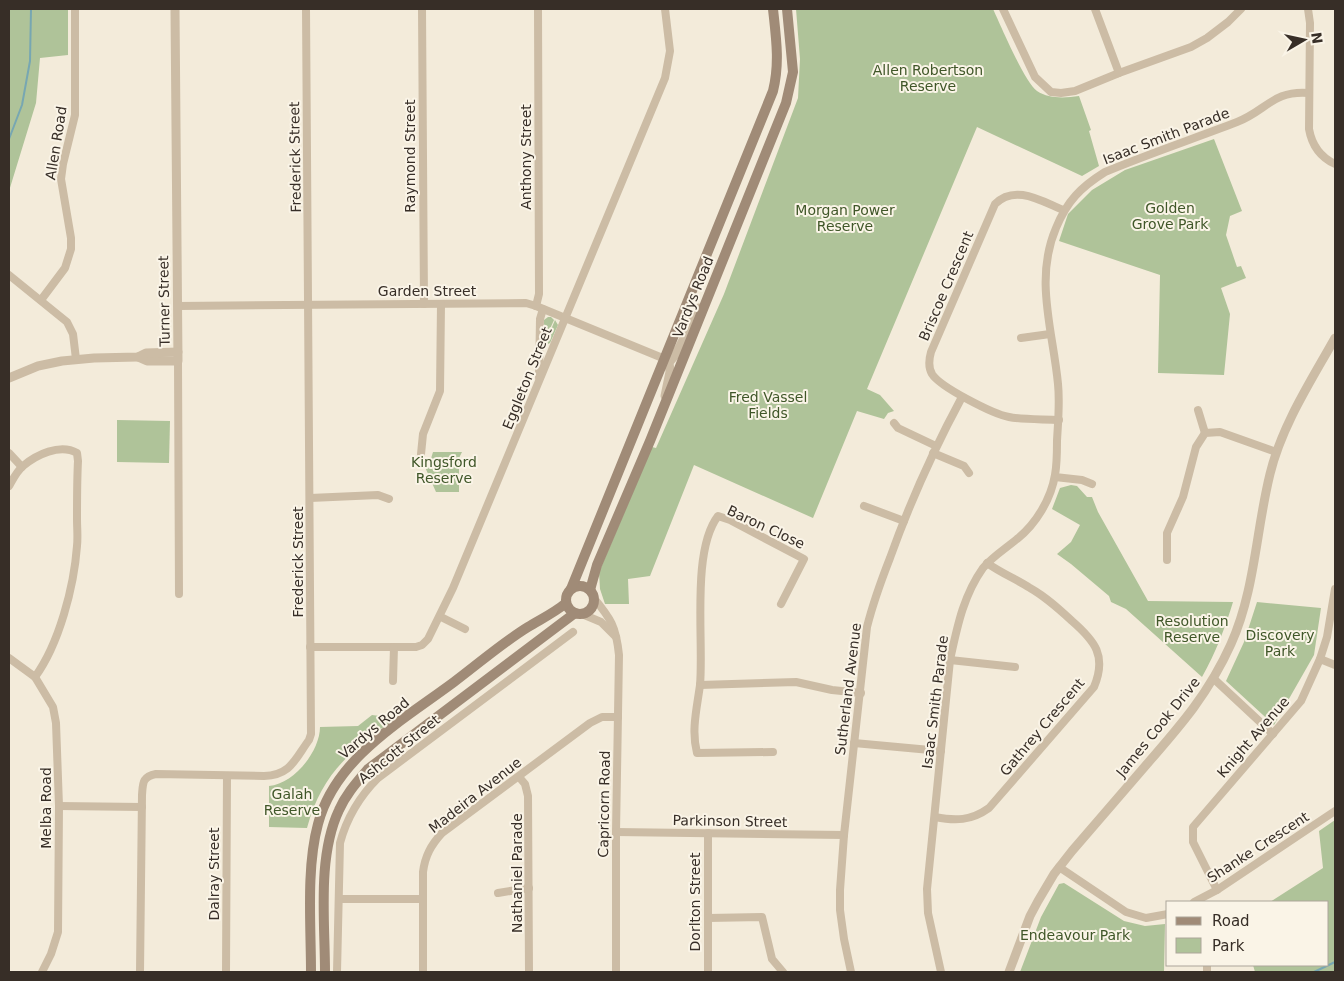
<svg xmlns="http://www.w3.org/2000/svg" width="1344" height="981" viewBox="0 0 1344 981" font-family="'DejaVu Sans',sans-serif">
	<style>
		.green { fill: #afc399 }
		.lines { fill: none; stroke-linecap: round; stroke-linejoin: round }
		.stream { stroke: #77a7b2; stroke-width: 2 }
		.minor { stroke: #ccbca5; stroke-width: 8 }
		.tertiary { stroke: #ccbca5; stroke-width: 9 }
		.secondary { stroke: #a08b77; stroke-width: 10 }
		.labels { text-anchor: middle; stroke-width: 4; stroke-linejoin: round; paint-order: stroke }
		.park-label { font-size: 14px; fill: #405729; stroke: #faf4e7 }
		.street-label { font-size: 14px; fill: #372e27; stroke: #faf4e7 }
	</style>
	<rect width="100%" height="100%" fill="#f3ebda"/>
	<!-- green -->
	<g class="green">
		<polygon points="9,9 68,9 68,55 40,58 36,103 9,191"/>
		<path d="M796,9H993C1001,26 1024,81 1037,91C1049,99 1065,98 1079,96L1091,130L1089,131L1099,166L1082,176L977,127L867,389L880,395L894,411L888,413L884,419L857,411L813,518L694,465L650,576L628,579L629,604H605L600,589L599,572L652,447L656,448L724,294L798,98L800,59Z"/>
		<polygon points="1214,139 1242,211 1230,216 1226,235 1237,267 1241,266 1246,278 1221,288 1230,314 1224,375 1158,373 1160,275 1059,241 1068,214 1092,190 1125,170"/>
		<polygon points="548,317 551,317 554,320 544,342 544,320"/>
		<polygon points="555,320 558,325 550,343 546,345 545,344"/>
		<polygon points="117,420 170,421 169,463 117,462"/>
		<polygon points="433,452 462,452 459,458 459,492 436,492 425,467 429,465"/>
		<path d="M1071,485L1077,486L1087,497H1092L1098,512L1148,601L1233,602C1225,628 1216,652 1202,677L1126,609L1111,602L1109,596L1071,564L1057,554L1071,542L1080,525L1052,509L1060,488Z"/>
		<polygon points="1257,602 1321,608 1314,655 1274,725 1226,681 1244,642"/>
		<path d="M372,715L396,718C352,750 322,772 307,828L269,827V786C294,784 320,751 320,727L358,726Z"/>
		<polygon points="1335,820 1335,972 1255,972 1253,965 1328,965 1328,902 1270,902 1323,868 1319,831"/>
		<polygon points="1064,883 1124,921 1145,926 1165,924 1164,972 1020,972 1041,917 1059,884"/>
	</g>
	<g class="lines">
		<!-- stream -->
		<g class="stream">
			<polyline points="9,139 22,105 30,61 31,9"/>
			<polyline points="1314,972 1335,962"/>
		</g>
		<!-- minor -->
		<g class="minor">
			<polyline points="422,9 424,304"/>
			<polyline points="1003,9 1035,77 1051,92 1061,93 1075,91 1119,73 1191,47 1207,38 1228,22 1241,9"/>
			<polyline points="1095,9 1119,73"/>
			<path d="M1308,9L1310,23L1309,129C1312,146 1320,157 1335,164"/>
			<polyline points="9,275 67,322 73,334 76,359"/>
			<polyline points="41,300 65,268 71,249 71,238 61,179 63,164 75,115 75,9"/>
			<polyline points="178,306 526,303 536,306 665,359"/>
			<polyline points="536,306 539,294 538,9"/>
			<polyline points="1021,338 1050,334"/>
			<polyline points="178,361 179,594"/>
			<polyline points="539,377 540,319 543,309"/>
			<polyline points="1198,410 1205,433"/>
			<path d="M1059,420C1044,419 1022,420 1009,417C993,414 940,387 932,374C928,367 929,359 931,352L995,204C1015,184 1041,201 1063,210"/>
			<polyline points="894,423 898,428 936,446"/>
			<polyline points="9,453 22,467"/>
			<polyline points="933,453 964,466 969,473"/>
			<polyline points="421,454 423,434 440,391 441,304"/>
			<polyline points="1055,477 1082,480 1092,484"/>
			<path d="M9,486C13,479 17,471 23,466C36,455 60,443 77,453L78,461C77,480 77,500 77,519C77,528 78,537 77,546C74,587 59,644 35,677"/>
			<polyline points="310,498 378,495 389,499"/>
			<polyline points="864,506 904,521"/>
			<polyline points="1167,560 1167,533 1183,497 1196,447 1205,433 1220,432 1276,452"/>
			<path d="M593,597C611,619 616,626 619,655L616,832V972"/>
			<polyline points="582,614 601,622 616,637"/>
			<polyline points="441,617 465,629"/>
			<polyline points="310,647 416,647 422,645 428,639 453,588 665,78 670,51 665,9"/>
			<polyline points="9,658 35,677 53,707 56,723 59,806 58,932 51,954 42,972"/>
			<polyline points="1320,659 1335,665"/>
			<polyline points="950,660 1015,667"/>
			<polyline points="1214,679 1273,734"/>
			<polyline points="393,681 394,647"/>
			<polyline points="700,685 796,682 832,690 861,693"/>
			<polyline points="854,743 941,751"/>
			<path d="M773,752L697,753C691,730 697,708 700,685C704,641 691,551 718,516L730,520L804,559L781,604"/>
			<polyline points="519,777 525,784 528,796 529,972"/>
			<polyline points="59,806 142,807"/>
			<path d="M935,817C955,821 971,821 989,808L1094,687C1107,656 1095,641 1072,621C1059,609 1046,597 1030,588C1016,579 1001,573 987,563"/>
			<polyline points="616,832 844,835"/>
			<polyline points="708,833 708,972"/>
			<polyline points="1059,867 1126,912 1146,918 1168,914"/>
			<polyline points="1217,890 1193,842 1193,827 1301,701 1320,659 1327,637 1335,589"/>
			<polyline points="498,893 529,888"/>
			<polyline points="339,899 423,899"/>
			<polyline points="1194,902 1217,890 1335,811"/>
			<polyline points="708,918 762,917 772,959 783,972"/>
			<polyline points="1207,965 1207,972"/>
			<path d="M140,972L142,795C143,783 142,777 156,774L264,776C291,775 295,759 309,740L311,734L306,9"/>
			<polyline points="226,972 227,776"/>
			<path d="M337,972L340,843C347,817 359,797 378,778L573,632"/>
			<path d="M423,972V872C425,856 431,845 442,833L590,723L602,717H618"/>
			<path d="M851,972L844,939L840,910V890L844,835L867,627C873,603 881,581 890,558C910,502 934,449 962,397"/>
			<path d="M941,972L928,913L927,889L950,660C957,628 963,596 983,568C993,556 1005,549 1017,539C1036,524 1051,499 1055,475C1057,464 1057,452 1057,441C1058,422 1060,403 1058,384C1053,331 1034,279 1056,228C1067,201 1081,187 1105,172C1148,154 1193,139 1237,122C1266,111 1273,90 1309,93"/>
		</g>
		<!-- tertiary -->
		<g class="tertiary">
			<polyline points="138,357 147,361 178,361 175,9"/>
			<polyline points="665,359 671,360 676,354 699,308"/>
			<polyline points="9,378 38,366 62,361 94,358 138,357 146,353 178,352"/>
			<polyline points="665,396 670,372 669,362 665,359"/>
			<path d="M1009,972L1030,916L1038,901L1054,874L1072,851C1097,822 1122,793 1147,764C1181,725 1209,693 1231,644C1255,591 1256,530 1270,474C1282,425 1311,381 1335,338"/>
		</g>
		<!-- secondary -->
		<g class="secondary">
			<circle cx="580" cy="600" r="14"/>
			<path d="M571,589L773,91C780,63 776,37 773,9"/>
			<polyline points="590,590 597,565 650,441 786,103 793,72 787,9"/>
			<path d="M311,972C311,926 306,868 318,824C335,758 403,720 454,682C478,664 502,643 528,627C541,619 554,613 566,603"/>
			<path d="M325,972C325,921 317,857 339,810C346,794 357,782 368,769L575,613"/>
		</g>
	</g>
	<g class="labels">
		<!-- park labels -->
		<g class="park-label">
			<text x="928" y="75">Allen Robertson<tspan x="928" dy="16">Reserve</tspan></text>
			<text x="1170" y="213">Golden<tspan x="1170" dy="16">Grove Park</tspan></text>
			<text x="845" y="215">Morgan Power<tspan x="845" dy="16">Reserve</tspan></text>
			<text x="768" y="402">Fred Vassel<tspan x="768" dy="16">Fields</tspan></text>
			<text x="444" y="467">Kingsford<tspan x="444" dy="16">Reserve</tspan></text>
			<text x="1192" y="626">Resolution<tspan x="1192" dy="16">Reserve</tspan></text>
			<text x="1280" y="640">Discovery<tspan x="1280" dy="16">Park</tspan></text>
			<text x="292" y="799">Galah<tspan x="292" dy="16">Reserve</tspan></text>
			<text x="1075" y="940">Endeavour Park</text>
		</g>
		<!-- street labels -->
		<g class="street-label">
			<text transform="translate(1166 136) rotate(-21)" y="5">Isaac Smith Parade</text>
			<text transform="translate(56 143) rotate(-81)" y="5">Allen Road</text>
			<text transform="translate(410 156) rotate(-90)" y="5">Raymond Street</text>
			<text transform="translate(295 157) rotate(-91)" y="5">Frederick Street</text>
			<text transform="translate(526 157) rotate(-90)" y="5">Anthony Street</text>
			<text transform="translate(946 286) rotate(-67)" y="5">Briscoe Crescent</text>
			<text x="427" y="296">Garden Street</text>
			<text transform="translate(693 297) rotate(-68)" y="5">Vardys Road</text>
			<text transform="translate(164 301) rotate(-91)" y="5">Turner Street</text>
			<text transform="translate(527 378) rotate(-68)" y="5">Eggleton Street</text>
			<text transform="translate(766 527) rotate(25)" y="5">Baron Close</text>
			<text transform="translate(298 562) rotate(-90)" y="5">Frederick Street</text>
			<text transform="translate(848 689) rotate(-83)" y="5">Sutherland Avenue</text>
			<text transform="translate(935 702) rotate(-83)" y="5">Isaac Smith Parade</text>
			<text transform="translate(1042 727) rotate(-50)" y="5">Gathrey Crescent</text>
			<text transform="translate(1158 727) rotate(-51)" y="5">James Cook Drive</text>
			<text transform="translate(374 728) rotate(-40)" y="5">Vardys Road</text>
			<text transform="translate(1253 737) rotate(-49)" y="5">Knight Avenue</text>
			<text transform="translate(399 749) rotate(-39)" y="5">Ashcott Street</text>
			<text transform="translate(475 795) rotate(-38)" y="5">Madeira Avenue</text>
			<text transform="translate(604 804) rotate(-89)" y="5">Capricorn Road</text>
			<text transform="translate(46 808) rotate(-90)" y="5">Melba Road</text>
			<text transform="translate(730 821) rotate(1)" y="5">Parkinson Street</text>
			<text transform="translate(1258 847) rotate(-33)" y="5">Shanke Crescent</text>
			<text transform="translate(517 873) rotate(-90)" y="5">Nathaniel Parade</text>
			<text transform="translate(214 874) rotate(-90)" y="5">Dalray Street</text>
			<text transform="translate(695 902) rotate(-90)" y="5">Dorlton Street</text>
		</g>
	</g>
	<!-- border -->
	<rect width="1344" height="981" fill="none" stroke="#372e27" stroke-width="20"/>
	<!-- legend -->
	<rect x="1166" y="901" width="162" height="65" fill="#faf4e7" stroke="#aca59a"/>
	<rect x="1176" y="917" width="25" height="8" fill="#a08b77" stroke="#aca59a"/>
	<text x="1212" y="926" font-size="15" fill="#372e27">Road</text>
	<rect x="1176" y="938" width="25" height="15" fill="#afc399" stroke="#aca59a"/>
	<text x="1212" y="951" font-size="15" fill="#372e27">Park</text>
	<!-- north arrow -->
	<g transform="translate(1304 40) rotate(81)" stroke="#faf4e7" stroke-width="4" paint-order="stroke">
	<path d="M0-4L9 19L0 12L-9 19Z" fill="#372e27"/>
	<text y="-8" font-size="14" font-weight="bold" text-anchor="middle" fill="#372e27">N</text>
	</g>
</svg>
